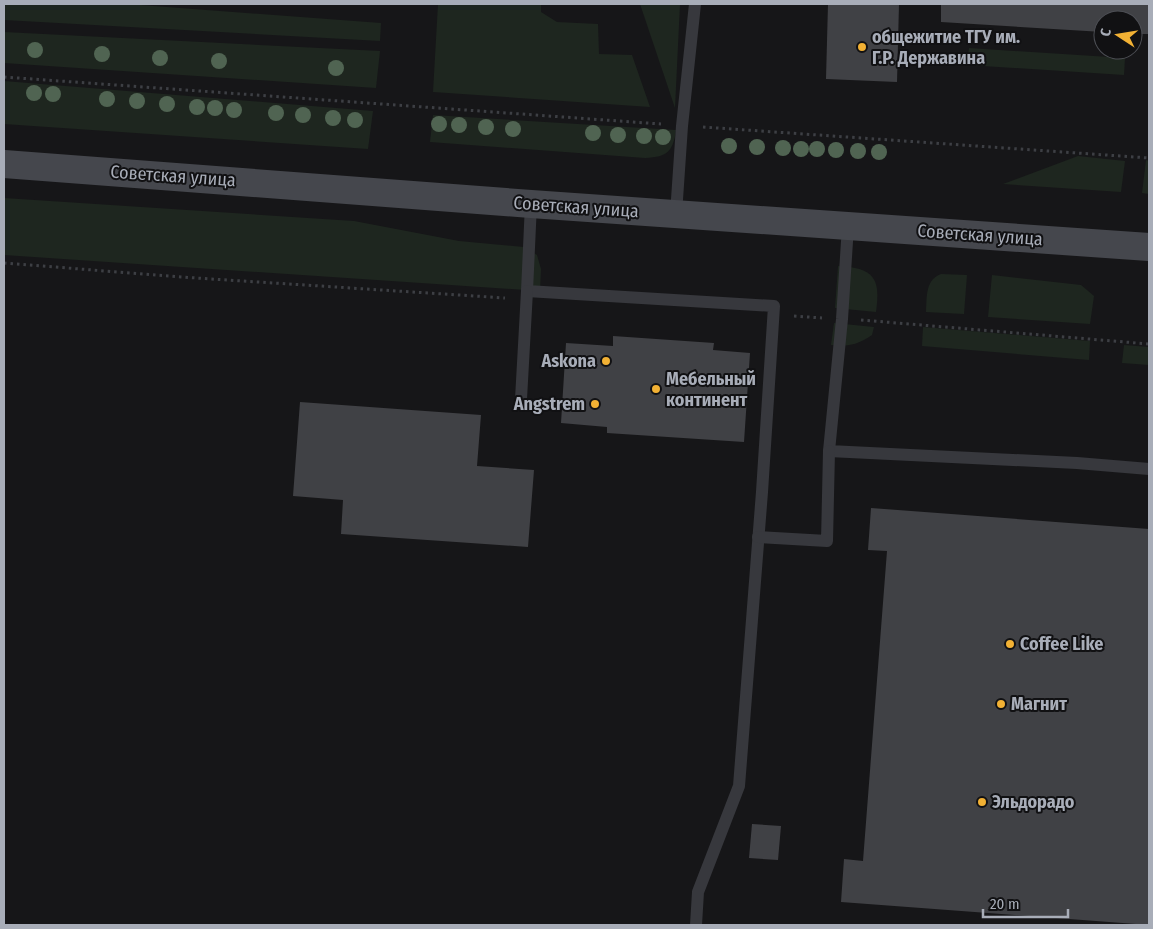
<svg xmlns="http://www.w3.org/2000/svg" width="1153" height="929" viewBox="0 0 1153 929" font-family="'Fira Sans Condensed',sans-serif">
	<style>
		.green { fill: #1e261f }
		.building { fill: #404145 }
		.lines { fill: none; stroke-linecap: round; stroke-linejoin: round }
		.path { stroke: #3d3f44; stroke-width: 3; stroke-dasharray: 2.5 4; stroke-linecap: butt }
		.lane { stroke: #37383d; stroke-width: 12 }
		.secondary { stroke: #45474d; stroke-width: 28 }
		.tree { fill: #506452 }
		.poi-dot { fill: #f2b134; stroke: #111113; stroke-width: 2 }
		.labels { text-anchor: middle; stroke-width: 4; stroke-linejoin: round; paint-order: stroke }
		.poi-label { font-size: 18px; font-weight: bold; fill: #a8adb8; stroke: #111113; text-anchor: start }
		.street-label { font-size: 18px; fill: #a8adb8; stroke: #111113 }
	</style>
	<rect width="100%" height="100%" fill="#161618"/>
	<!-- green -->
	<g class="green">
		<polygon points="4,4 127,4 381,23 380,41 4,20"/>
		<polygon points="438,4 541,4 541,12 557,22 598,24 599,54 632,55 650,107 433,92"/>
		<polygon points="640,4 680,4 675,108"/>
		<polygon points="4,32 380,51 376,88 4,63"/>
		<polygon points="969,48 1125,58 1124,75 967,65"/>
		<polygon points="4,81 373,111 368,149 4,124"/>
		<path d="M433,115L676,130C673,151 668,157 645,158L430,142Z"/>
		<polygon points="1078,156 1125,161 1121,192 1003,184"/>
		<polygon points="1146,160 1149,161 1149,194 1142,193"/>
		<polygon points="4,198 354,221 459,241 524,247 537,255 541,269 540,291 4,255"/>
		<path d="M838,266C873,268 881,277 876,312L835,308Z"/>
		<path d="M941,274L967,275L964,314L926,312C927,297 925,280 941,274Z"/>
		<polygon points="992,275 1081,285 1094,296 1090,324 988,317"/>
		<path d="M834,323L874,327L872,335C857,345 848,347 831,345Z"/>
		<polygon points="923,327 1090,341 1089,360 922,346"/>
		<polygon points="1124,345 1149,347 1149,365 1122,363"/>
	</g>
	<!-- building -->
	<g class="building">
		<polygon points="828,4 899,4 897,82 826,79"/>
		<polygon points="941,4 1149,4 1149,34 1133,34 1133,20 1103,20 1103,32 941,22"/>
		<polygon points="613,336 714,343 713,350 750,353 744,442 607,433 607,427 561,423 566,343 613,346"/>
		<polygon points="300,402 481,415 477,466 534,470 528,547 341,534 343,500 293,496"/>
		<polygon points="871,508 1149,529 1149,925 841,902 844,859 863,861 887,551 868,550"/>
		<polygon points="752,824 781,826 778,860 749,858"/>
	</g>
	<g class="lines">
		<!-- path -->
		<g class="path">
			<polyline points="4,77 661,124"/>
			<polyline points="703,127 1149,158"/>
			<polyline points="4,263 181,277 505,298"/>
			<polyline points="794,316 822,318"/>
			<polyline points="861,320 1149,344"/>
		</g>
		<!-- lane -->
		<g class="lane">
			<polyline points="531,204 527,291 774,306 762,492 739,786 698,892 696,925"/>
			<polyline points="676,214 682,126 695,4"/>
			<polyline points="848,226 842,319 829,451 1077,463 1149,469"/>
			<polyline points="521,399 527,291"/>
			<polyline points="758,537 827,541 829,451"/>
		</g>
		<!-- secondary -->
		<polyline class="secondary" points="4,164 531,204 1149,247"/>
	</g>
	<!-- trees -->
	<g class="tree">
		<circle cx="35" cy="50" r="8"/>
		<circle cx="102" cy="54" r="8"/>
		<circle cx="160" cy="58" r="8"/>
		<circle cx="219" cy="61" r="8"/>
		<circle cx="336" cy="68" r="8"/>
		<circle cx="34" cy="93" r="8"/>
		<circle cx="53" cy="94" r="8"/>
		<circle cx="107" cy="99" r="8"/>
		<circle cx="137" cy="101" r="8"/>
		<circle cx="167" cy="104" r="8"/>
		<circle cx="197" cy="107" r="8"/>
		<circle cx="215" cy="108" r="8"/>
		<circle cx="234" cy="110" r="8"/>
		<circle cx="276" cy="113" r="8"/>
		<circle cx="303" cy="115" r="8"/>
		<circle cx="333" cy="118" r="8"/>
		<circle cx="355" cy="120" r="8"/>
		<circle cx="439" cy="124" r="8"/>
		<circle cx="459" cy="125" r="8"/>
		<circle cx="486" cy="127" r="8"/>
		<circle cx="513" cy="129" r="8"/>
		<circle cx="593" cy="133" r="8"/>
		<circle cx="618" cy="135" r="8"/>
		<circle cx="644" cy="136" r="8"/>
		<circle cx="663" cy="137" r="8"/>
		<circle cx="729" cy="146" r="8"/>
		<circle cx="757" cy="147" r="8"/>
		<circle cx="783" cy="148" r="8"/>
		<circle cx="801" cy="149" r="8"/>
		<circle cx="817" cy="149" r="8"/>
		<circle cx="836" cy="150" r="8"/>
		<circle cx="858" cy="151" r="8"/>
		<circle cx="879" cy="152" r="8"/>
	</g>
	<!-- markers -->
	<g class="poi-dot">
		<circle cx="862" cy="47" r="5"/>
		<circle cx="606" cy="361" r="5"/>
		<circle cx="656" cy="389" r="5"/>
		<circle cx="595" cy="404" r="5"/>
		<circle cx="1010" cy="644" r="5"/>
		<circle cx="1001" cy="704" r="5"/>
		<circle cx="982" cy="802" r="5"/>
	</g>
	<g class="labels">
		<!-- poi labels -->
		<g class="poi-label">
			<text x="872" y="43">общежитие ТГУ им.<tspan x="872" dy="21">Г.Р. Державина</tspan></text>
			<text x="596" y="367" text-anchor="end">Askona</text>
			<text x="666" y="385">Мебельный<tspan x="666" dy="21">континент</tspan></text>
			<text x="585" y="410" text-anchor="end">Angstrem</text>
			<text x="1020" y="650">Coffee Like</text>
			<text x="1011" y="710">Магнит</text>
			<text x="992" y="808">Эльдорадо</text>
		</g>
		<!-- street labels -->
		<g class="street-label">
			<text transform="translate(173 176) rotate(4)" y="6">Советская улица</text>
			<text transform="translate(576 207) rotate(4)" y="6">Советская улица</text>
			<text transform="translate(980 235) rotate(4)" y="6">Советская улица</text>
		</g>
	</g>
	<!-- border -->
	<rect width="1153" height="929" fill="none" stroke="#a8adb8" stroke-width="10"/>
	<!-- north arrow -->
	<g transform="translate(1118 35) rotate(282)"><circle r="24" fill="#111113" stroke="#4d4f55"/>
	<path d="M0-4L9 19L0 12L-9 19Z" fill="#f2b134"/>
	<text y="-8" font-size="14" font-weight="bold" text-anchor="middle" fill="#a8adb8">С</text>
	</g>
	<!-- scale -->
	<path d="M983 909v8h85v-8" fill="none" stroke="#a8adb8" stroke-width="2.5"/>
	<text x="990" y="909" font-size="15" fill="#a8adb8" stroke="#111113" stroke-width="4" paint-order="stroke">20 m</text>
</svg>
